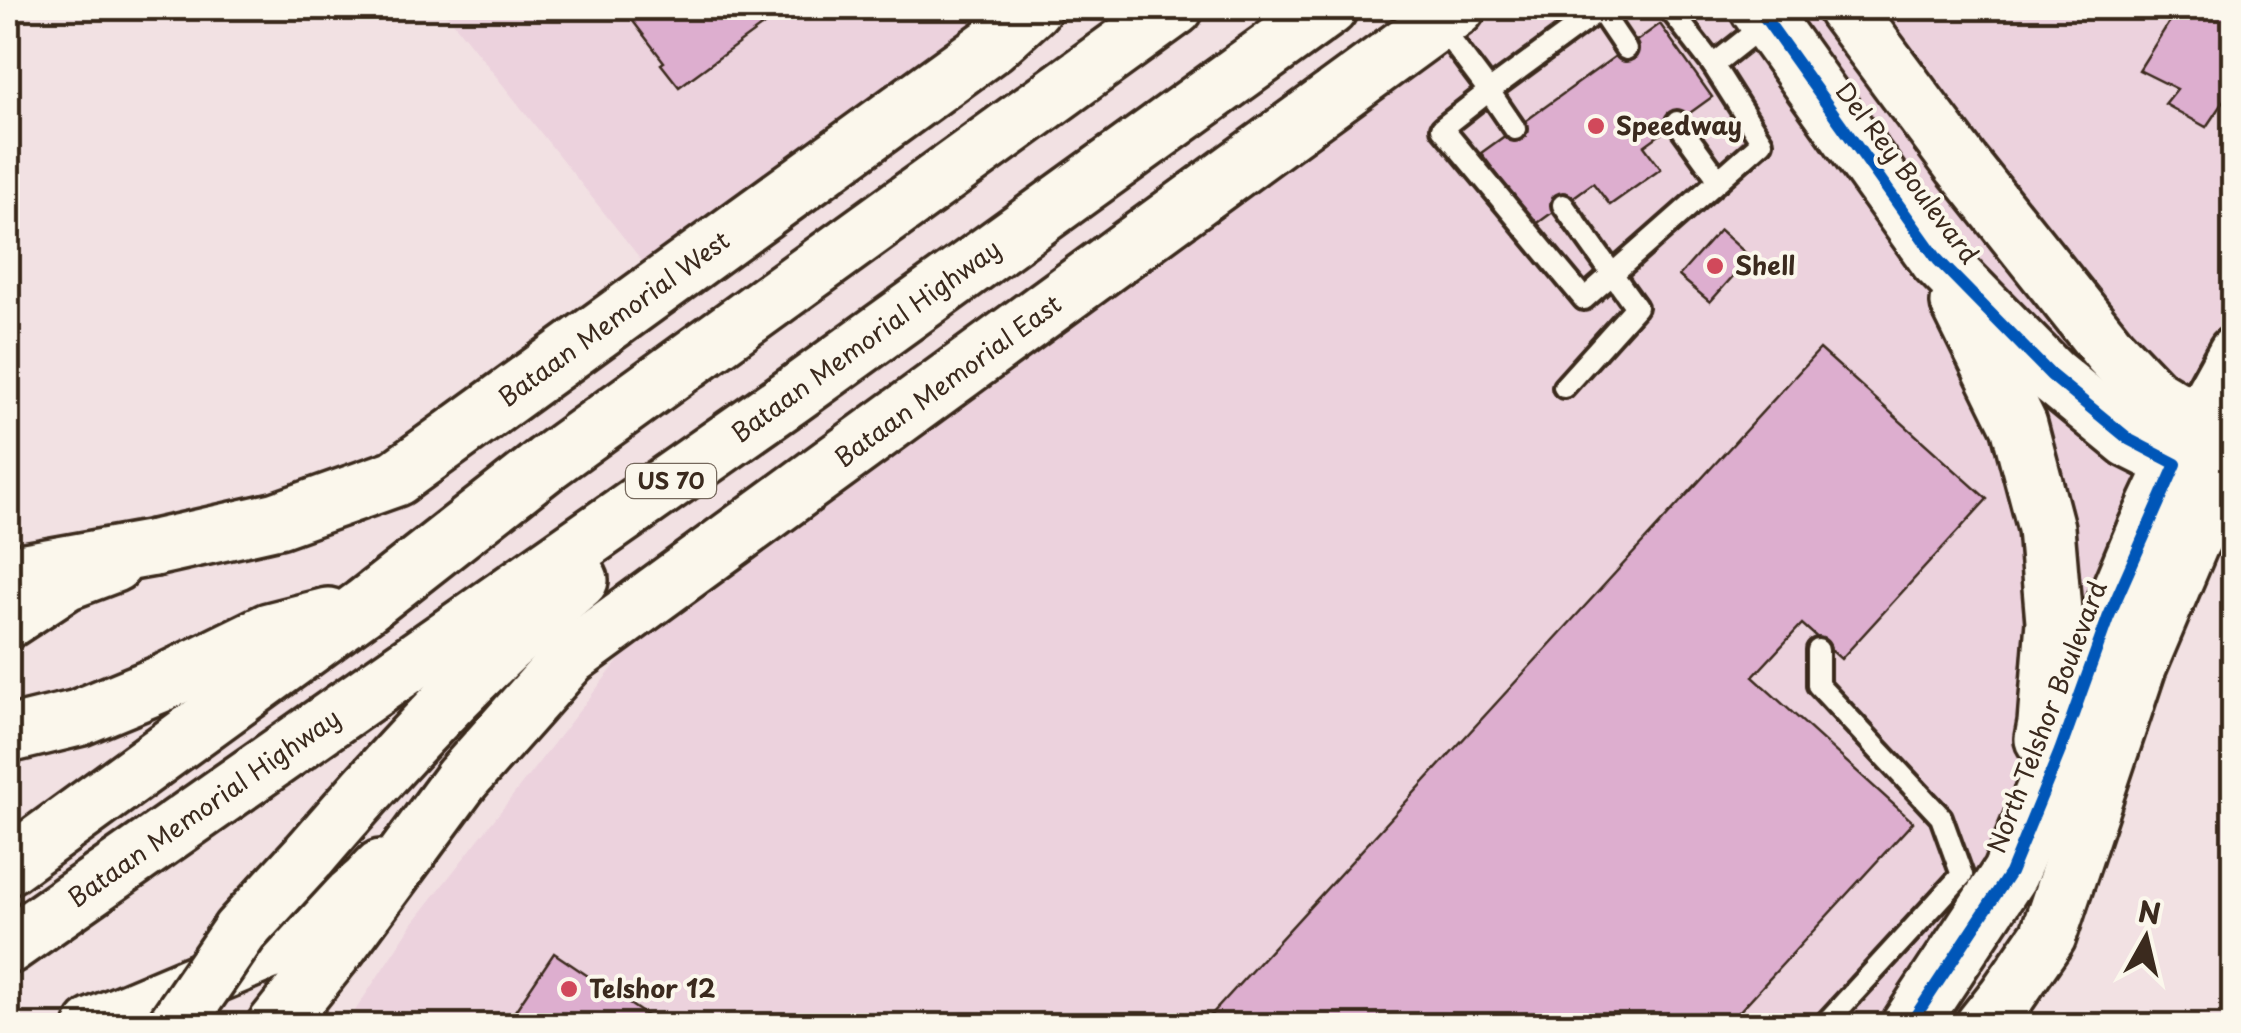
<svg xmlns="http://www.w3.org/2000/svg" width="2241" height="1033" viewBox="0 0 2241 1033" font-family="'Playpen Sans',sans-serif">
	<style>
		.built { fill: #ecd2dd }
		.building { fill: #ddaecf; stroke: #3b2a1e; stroke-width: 2.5 }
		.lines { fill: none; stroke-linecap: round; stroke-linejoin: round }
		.service-casing { stroke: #3b2a1e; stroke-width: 28 }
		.tertiary-casing { stroke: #3b2a1e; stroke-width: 58 }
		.secondary-casing { stroke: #3b2a1e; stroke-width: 62 }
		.trunk-casing { stroke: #3b2a1e; stroke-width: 62 }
		.motorway-casing { stroke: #3b2a1e; stroke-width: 62 }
		.service { stroke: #fbf7ec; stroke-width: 20 }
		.tertiary { stroke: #fbf7ec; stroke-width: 50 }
		.secondary { stroke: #fbf7ec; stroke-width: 55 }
		.trunk { stroke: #fbf7ec; stroke-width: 55 }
		.motorway { stroke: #fbf7ec; stroke-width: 55 }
		.motorway-bridge-casing { stroke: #3b2a1e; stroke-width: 62; stroke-linecap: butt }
		.motorway-bridge { stroke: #fbf7ec; stroke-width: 55 }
		.cycleway-casing { stroke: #fbf7ec; stroke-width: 19 }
		.cycleway { stroke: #0057b8; stroke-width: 12 }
		.poi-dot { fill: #d1495b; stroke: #fbf7ec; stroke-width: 4 }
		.labels { text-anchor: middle; stroke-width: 8; stroke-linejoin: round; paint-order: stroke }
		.shield { fill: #fbf7ec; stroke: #75685c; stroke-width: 2.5 }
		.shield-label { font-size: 22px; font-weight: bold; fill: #3b2a1e }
		.poi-label { font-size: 25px; font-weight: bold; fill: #3b2a1e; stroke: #fbf7ec; text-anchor: start }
		.street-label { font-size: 25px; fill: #3b2a1e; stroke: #fbf7ec }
	</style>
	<rect width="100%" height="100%" fill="#f2e1e3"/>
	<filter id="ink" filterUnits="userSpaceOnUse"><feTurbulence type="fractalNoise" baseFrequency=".01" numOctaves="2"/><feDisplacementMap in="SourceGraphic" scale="20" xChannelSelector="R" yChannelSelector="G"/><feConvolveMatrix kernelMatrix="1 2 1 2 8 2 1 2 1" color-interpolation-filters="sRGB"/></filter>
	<g filter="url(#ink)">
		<!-- built -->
		<g class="built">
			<polygon points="442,8 1007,8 651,272"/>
			<polygon points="1506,8 2233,8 2233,299 1996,869 1873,1025 345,1026 413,923 630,646"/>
		</g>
		<!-- building -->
		<g class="building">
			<polygon points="623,8 787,8 679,87 661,64 664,62"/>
			<polygon points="2178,8 2234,8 2234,85 2206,127 2165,104 2177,89 2139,70"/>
			<polygon points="1660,24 1712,97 1644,146 1661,169 1610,205 1593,183 1535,225 1481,153"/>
			<polygon points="1720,230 1750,257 1710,302 1679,276"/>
			<polygon points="1820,349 1987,499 1841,659 1802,624 1753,677 1913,822 1726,1026 1201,1026"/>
			<polygon points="554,953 662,1026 505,1026"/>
		</g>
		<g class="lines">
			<!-- service casing -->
			<g class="service-casing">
				<g id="service">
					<polyline points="1599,9 1626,49"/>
					<polyline points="1438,23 1489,91 1602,8"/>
					<polyline points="1713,65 1766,23"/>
					<polyline points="1677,122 1719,180"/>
					<polyline points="1515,129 1489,91 1442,128 1584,299 1762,142 1713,65 1669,8"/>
					<polyline points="1563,205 1636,307 1564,387"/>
					<polyline points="1818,650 1818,685 1941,817 1962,875 1823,1026"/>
				</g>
			</g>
			<!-- tertiary casing -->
			<g class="tertiary-casing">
				<polyline id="tertiary" points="2196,421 2234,352"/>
			</g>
			<!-- secondary casing -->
			<g class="secondary-casing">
				<g id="secondary">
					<polyline points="1758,8 1938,260 2051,375 2130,440 2222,486"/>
					<polyline points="1845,8 1962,165 2110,351 2152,395 2227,440"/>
					<polyline points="1959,303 2019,425 2046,528 2054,622 2046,723 2043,739"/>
					<polyline points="154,548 278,520 396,478 992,45 1033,8"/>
					<polyline points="461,780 570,657 1457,8"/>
					<polyline points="1909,1026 2010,873 2060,751 2108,618 2144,532 2196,421"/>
					<polyline points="1983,1026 2006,997 2048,936 2138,667 2191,542 2234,462"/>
				</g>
			</g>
			<!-- trunk casing -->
			<g class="trunk-casing">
				<g id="trunk">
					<polyline points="8,620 66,582 114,564"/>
					<polyline points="93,1026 304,937 368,882 381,868"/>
				</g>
			</g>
			<!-- motorway casing -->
			<g class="motorway-casing">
				<g id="motorway">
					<polyline points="8,574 154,548"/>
					<polyline points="8,735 78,718 163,683 269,631 328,616"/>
					<path d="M309,856C393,758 481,662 580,580"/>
					<polyline points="8,866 365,606 547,463 1175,8"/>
					<polyline points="8,946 792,396 1329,8"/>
					<polyline points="275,1026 338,947 461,780"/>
				</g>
			</g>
			<!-- service -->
			<use href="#service" class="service"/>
			<!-- tertiary -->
			<use href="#tertiary" class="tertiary"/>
			<!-- secondary -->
			<use href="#secondary" class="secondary"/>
			<!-- trunk -->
			<use href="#trunk" class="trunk"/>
			<!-- motorway -->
			<use href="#motorway" class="motorway"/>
			<!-- motorway-bridge casing -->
			<g class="motorway-bridge-casing">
				<polyline id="motorway-bridge" points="175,1026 240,931 309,856"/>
			</g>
			<!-- motorway-bridge -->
			<use href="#motorway-bridge" class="motorway-bridge"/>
			<!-- cycleway casing -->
			<g class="cycleway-casing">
				<polyline id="cycleway" points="1758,8 1938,260 2051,375 2130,440 2176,464 2108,618 2060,751 2010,873 1909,1026"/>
			</g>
			<!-- cycleway -->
			<use href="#cycleway" class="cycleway"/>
		</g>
	</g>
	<!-- markers -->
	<g class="poi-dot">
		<circle cx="1596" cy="126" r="10"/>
		<circle cx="1715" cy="266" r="10"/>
		<circle cx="569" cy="989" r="10"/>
	</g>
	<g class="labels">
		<!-- shield labels -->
		<rect class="shield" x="626" y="464" width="90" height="34" rx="8"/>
		<g class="shield-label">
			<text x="671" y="489">US 70</text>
		</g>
		<!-- poi labels -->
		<g class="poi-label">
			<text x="1616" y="135">Speedway</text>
			<text x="1735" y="275">Shell</text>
			<text x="589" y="998">Telshor 12</text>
		</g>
		<!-- street labels -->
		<g class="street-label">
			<text transform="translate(1907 173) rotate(53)" y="9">Del Rey Boulevard</text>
			<text transform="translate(614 319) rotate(-36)" y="9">Bataan Memorial West</text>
			<text transform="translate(866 341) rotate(-36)" y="9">Bataan Memorial Highway</text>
			<text transform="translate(948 381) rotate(-36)" y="9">Bataan Memorial East</text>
			<text transform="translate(2047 717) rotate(-69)" y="9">North Telshor Boulevard</text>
			<text transform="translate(204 808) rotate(-35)" y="9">Bataan Memorial Highway</text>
		</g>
	</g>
	<!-- margin -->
	<rect width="2241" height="1033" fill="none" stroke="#fbf7ec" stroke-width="40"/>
	<rect x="20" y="20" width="2201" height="993" fill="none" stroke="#3b2a1e" stroke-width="4" filter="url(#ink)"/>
	<!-- north arrow -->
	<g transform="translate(2146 938) rotate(8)" stroke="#fbf7ec" stroke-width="8" paint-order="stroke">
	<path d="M0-8L18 38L0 25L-18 38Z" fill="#3b2a1e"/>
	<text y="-15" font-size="28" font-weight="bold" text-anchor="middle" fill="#3b2a1e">N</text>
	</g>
</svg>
